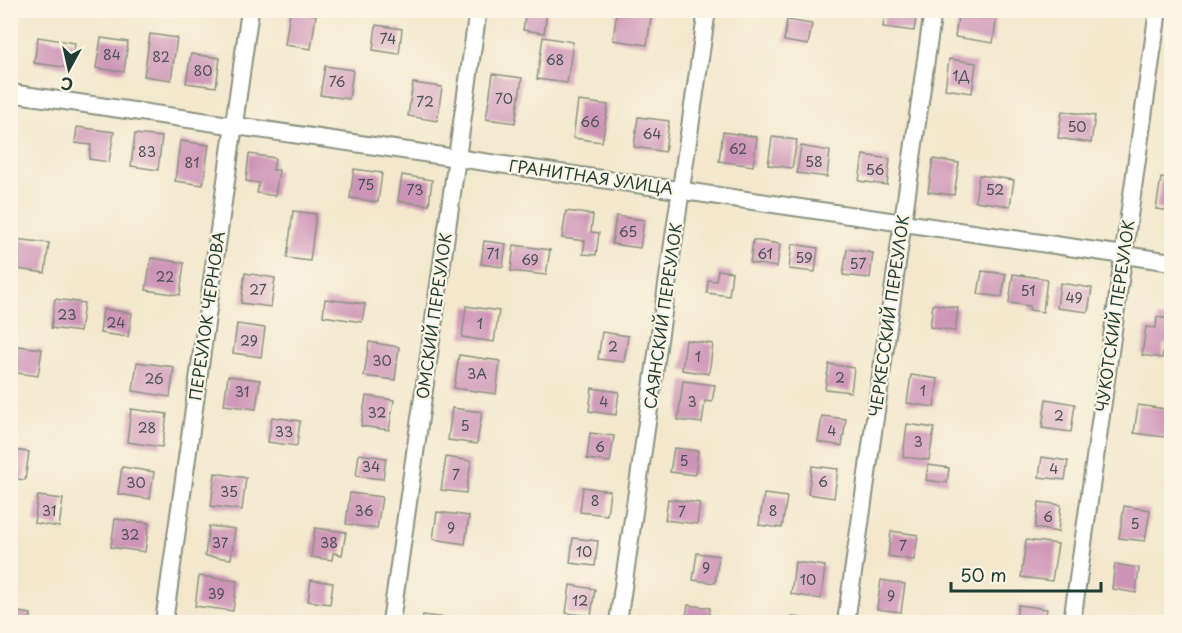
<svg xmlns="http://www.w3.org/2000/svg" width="1182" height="633" viewBox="0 0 1182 633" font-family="'Playpen Sans',sans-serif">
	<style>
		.building { fill: #ce94b7 }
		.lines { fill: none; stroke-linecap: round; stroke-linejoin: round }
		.street-casing { stroke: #899280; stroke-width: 20 }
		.street { stroke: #fff; stroke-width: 16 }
		.labels { text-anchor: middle; stroke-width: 4.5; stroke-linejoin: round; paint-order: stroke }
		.number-label { font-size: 14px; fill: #4b5355 }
		.street-label { font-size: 16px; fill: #1f3d34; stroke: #fcf5e5 }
	</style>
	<rect width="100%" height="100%" fill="#fcf5e5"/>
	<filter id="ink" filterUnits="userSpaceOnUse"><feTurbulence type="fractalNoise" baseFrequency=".0167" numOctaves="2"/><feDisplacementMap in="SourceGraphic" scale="12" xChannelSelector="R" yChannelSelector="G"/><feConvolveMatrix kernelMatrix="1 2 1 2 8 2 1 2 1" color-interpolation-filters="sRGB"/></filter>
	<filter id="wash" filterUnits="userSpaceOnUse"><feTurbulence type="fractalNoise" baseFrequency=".008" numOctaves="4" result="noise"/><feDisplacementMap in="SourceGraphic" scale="24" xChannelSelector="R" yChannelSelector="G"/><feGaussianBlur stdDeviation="1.35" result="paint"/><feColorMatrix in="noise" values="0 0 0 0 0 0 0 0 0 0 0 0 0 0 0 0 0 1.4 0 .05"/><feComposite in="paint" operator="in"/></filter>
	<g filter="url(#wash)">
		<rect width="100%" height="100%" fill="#f3e8cd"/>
		<g id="blocks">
			<!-- building -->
			<g class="building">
				<polygon points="415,10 441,10 440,19 415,15"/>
				<polygon points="526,10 547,13 544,33 523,30"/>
				<polygon points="617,10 652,11 647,45 613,40"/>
				<polygon points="885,10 917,10 914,31 883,27"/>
				<polygon points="959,10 997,14 993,43 955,37"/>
				<polygon points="290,11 316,15 311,49 285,45"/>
				<polygon points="787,20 812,24 808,45 784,41"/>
				<polygon points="376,25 402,29 399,54 373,50"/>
				<polygon points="150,34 177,38 171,80 144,76"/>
				<polygon points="38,37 75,43 71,68 34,63"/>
				<polygon points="543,37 573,42 567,83 537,79"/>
				<polygon points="101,38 128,42 124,72 96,68"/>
				<polygon points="191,54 220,58 216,87 186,83"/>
				<polygon points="949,59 976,63 972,93 945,89"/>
				<polygon points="325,66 353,70 349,99 320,95"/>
				<polygon points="493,74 522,78 515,123 486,119"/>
				<polygon points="413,83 442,87 437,121 408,116"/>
				<polygon points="578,101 608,105 602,142 573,138"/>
				<polygon points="1062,111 1095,116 1091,143 1058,138"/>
				<polygon points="638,117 669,121 665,152 634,147"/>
				<polygon points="77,127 114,132 109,162 89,159 91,145 75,143"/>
				<polygon points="723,132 757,137 753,166 719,161"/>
				<polygon points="135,134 162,137 158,170 131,166"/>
				<polygon points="772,137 797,140 792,168 768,165"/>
				<polygon points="180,141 209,145 203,185 175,181"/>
				<polygon points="801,146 830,151 827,177 797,173"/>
				<polygon points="249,154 275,158 273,170 279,170 275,196 257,193 259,183 246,181"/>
				<polygon points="863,155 890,159 887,185 859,181"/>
				<polygon points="933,159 959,163 954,195 928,192"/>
				<polygon points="354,169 382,173 378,202 350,198"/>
				<polygon points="402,175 432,180 429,205 398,201"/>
				<polygon points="979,175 1014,180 1010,206 975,201"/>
				<polygon points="1161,178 1172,180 1172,211 1156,209"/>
				<polygon points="293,211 316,214 310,261 287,258"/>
				<polygon points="566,211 593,215 591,232 599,233 596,255 583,254 585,241 562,238"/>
				<polygon points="616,216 644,220 640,248 612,244"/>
				<polygon points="14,239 49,243 45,273 10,268"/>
				<polygon points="753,240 780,244 777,267 750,263"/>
				<polygon points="484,241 506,244 503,267 481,264"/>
				<polygon points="792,244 818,248 815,272 789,269"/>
				<polygon points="514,245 550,250 546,275 511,271"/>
				<polygon points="847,249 873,253 870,278 843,275"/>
				<polygon points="151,258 184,263 180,295 146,290"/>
				<polygon points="718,270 732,272 729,296 707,293 708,280 716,281"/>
				<polygon points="982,271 1006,274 1002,297 978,294"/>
				<polygon points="245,273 275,278 271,307 241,303"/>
				<polygon points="1013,274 1047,279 1043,312 1029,310 1030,306 1009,303"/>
				<polygon points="1060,283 1092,288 1088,312 1057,308"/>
				<polygon points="55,299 84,303 80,332 51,328"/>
				<polygon points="325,299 365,304 362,322 323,316"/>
				<polygon points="933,304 958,308 955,331 930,327"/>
				<polygon points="466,306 499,311 494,342 462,337"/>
				<polygon points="103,309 132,313 128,337 100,333"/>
				<polygon points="1157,317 1172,319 1172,345 1164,344 1162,358 1142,355 1146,327 1156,328"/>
				<polygon points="237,324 265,328 261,357 233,353"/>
				<polygon points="602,332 628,336 624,362 598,359"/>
				<polygon points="686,340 713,344 709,374 682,370"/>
				<polygon points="369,342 399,347 395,380 364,376"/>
				<polygon points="10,345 42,349 38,376 10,372"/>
				<polygon points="459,355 500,361 496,394 454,388"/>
				<polygon points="137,362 174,367 170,397 133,391"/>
				<polygon points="829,364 854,368 851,392 825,389"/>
				<polygon points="911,375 938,379 934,407 907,403"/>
				<polygon points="228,376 260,380 256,409 224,405"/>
				<polygon points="683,381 715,385 712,402 705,401 702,423 678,420"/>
				<polygon points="592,388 619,392 616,415 589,411"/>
				<polygon points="366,396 394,400 389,430 361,426"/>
				<polygon points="1046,399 1075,404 1071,432 1042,428"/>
				<polygon points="1138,405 1172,410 1172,438 1134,433"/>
				<polygon points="452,408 482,412 477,444 448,440"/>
				<polygon points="131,409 167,414 162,447 127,442"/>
				<polygon points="822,416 846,419 842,446 818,442"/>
				<polygon points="272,417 300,421 297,446 268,442"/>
				<polygon points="907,424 934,428 929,460 903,457"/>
				<polygon points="590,433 614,436 610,462 587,459"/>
				<polygon points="674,448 698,451 695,475 670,472"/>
				<polygon points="10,450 29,452 25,480 10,478"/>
				<polygon points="359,454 386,458 383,479 356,476"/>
				<polygon points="446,457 471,461 466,493 441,490"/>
				<polygon points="1042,457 1068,461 1065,480 1039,477"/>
				<polygon points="928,465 949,468 947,483 926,480"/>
				<polygon points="812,466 838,469 834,498 808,494"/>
				<polygon points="122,467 154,472 150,499 118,494"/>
				<polygon points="1170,469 1172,469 1172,495 1166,495"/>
				<polygon points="215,473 246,478 242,510 211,506"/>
				<polygon points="583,487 610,491 607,515 580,512"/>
				<polygon points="350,493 382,497 377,529 346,524"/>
				<polygon points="764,494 787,497 782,528 759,525"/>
				<polygon points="38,496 63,499 59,527 34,523"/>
				<polygon points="668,499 700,503 697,524 665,520"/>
				<polygon points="1039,502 1061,505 1058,532 1035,528"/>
				<polygon points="1124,506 1150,510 1145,541 1119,538"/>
				<polygon points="437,512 469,516 465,544 433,539"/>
				<polygon points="115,519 149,523 145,552 111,547"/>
				<polygon points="209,526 235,529 231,559 205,556"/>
				<polygon points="315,528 346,532 342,555 333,553 332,560 311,557"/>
				<polygon points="891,531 918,535 914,560 888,556"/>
				<polygon points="573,538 598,541 595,566 570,563"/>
				<polygon points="1026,540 1058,544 1052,581 1021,577"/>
				<polygon points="697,553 719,556 715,583 693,580"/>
				<polygon points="795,562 825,566 821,599 791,594"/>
				<polygon points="1115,564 1139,568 1136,593 1112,589"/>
				<polygon points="199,576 237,581 233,611 195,606"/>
				<polygon points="311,580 333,583 330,604 308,601"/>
				<polygon points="881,580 905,584 901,612 877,609"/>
				<polygon points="570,585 595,589 591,616 566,613"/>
				<polygon points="688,605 710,608 708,622 685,622"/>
				<polygon points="1018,605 1047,609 1045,622 1016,622"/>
				<polygon points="10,611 31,614 30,622 10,622"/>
				<polygon points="423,615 461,620 461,622 422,622"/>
				<polygon points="792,617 822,621 822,622 791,622"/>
			</g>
		</g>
	</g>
	<g filter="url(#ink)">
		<use href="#blocks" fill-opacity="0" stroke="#899280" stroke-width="1.5"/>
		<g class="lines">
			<!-- street casing -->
			<g class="street-casing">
				<g id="street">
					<polyline points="10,93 1172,262"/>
					<polyline points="164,622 250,10"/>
					<polyline points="391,622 478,10"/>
					<polyline points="618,622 707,10"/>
					<polyline points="846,622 933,10"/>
					<polyline points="1072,622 1158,10"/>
				</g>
			</g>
			<!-- street -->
			<use href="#street" class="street"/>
		</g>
	</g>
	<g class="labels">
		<!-- number labels -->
		<g class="number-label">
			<text x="388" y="44">74</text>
			<text x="112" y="60">84</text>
			<text x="161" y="62">82</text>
			<text x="555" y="65">68</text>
			<text x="203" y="76">80</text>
			<text x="961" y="81">1Д</text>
			<text x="337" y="87">76</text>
			<text x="504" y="104">70</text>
			<text x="425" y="107">72</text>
			<text x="590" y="127">66</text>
			<text x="1077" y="132">50</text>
			<text x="652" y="139">64</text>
			<text x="738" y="154">62</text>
			<text x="147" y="157">83</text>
			<text x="814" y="167">58</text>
			<text x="192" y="168">81</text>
			<text x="875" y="175">56</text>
			<text x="366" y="190">75</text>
			<text x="415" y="195">73</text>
			<text x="995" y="195">52</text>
			<text x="628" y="237">65</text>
			<text x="493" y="259">71</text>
			<text x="765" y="259">61</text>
			<text x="804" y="263">59</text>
			<text x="530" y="265">69</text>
			<text x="858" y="269">57</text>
			<text x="165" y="282">22</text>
			<text x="258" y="295">27</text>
			<text x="1028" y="296">51</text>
			<text x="1074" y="303">49</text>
			<text x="67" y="320">23</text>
			<text x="116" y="328">24</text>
			<text x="480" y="329">1</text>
			<text x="249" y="346">29</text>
			<text x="613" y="352">2</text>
			<text x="698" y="362">1</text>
			<text x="382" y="366">30</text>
			<text x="477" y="379">3А</text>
			<text x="840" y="383">2</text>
			<text x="154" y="384">26</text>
			<text x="923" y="396">1</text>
			<text x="242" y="397">31</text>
			<text x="604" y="407">4</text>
			<text x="692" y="407">3</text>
			<text x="377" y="418">32</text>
			<text x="1059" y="421">2</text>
			<text x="465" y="431">5</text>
			<text x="147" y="433">28</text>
			<text x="832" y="436">4</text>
			<text x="284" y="437">33</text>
			<text x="918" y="447">3</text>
			<text x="600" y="452">6</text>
			<text x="684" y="466">5</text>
			<text x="371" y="472">34</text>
			<text x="1054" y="474">4</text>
			<text x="456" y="480">7</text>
			<text x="823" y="487">6</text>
			<text x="136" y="488">30</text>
			<text x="229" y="497">35</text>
			<text x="595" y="506">8</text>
			<text x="49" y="516">31</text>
			<text x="364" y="516">36</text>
			<text x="773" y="516">8</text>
			<text x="682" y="517">7</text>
			<text x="1048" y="522">6</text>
			<text x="1135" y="529">5</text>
			<text x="451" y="533">9</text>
			<text x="130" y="540">32</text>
			<text x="220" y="548">37</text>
			<text x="329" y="548">38</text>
			<text x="903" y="551">7</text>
			<text x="584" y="557">10</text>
			<text x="706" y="573">9</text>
			<text x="808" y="585">10</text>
			<text x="216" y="599">39</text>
			<text x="891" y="601">9</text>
			<text x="580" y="606">12</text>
		</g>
		<!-- street labels -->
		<g class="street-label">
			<text transform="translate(591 177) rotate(8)" y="6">ГРАНИТНАЯ УЛИЦА</text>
			<text transform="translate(207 316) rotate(-82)" y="6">ПЕРЕУЛОК ЧЕРНОВА</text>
			<text transform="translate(434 316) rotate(-82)" y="6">ОМСКИЙ ПЕРЕУЛОК</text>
			<text transform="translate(663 316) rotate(-82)" y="6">САЯНСКИЙ ПЕРЕУЛОК</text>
			<text transform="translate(889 316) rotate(-82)" y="6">ЧЕРКЕССКИЙ ПЕРЕУЛОК</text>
			<text transform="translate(1115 316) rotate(-82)" y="6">ЧУКОТСКИЙ ПЕРЕУЛОК</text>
		</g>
	</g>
	<!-- margin -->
	<rect width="1182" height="633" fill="none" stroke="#fcf5e5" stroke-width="36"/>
	<!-- north arrow -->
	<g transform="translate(69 69) rotate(188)" stroke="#fcf5e5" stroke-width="4.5" paint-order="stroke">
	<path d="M0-4.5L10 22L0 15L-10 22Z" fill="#1f3d34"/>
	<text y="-9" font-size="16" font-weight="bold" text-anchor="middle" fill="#1f3d34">С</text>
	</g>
	<!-- scale -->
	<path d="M951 582v9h150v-9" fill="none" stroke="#1f3d34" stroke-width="3"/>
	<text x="960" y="582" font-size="18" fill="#1f3d34" stroke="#fcf5e5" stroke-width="4.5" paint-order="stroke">50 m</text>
</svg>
